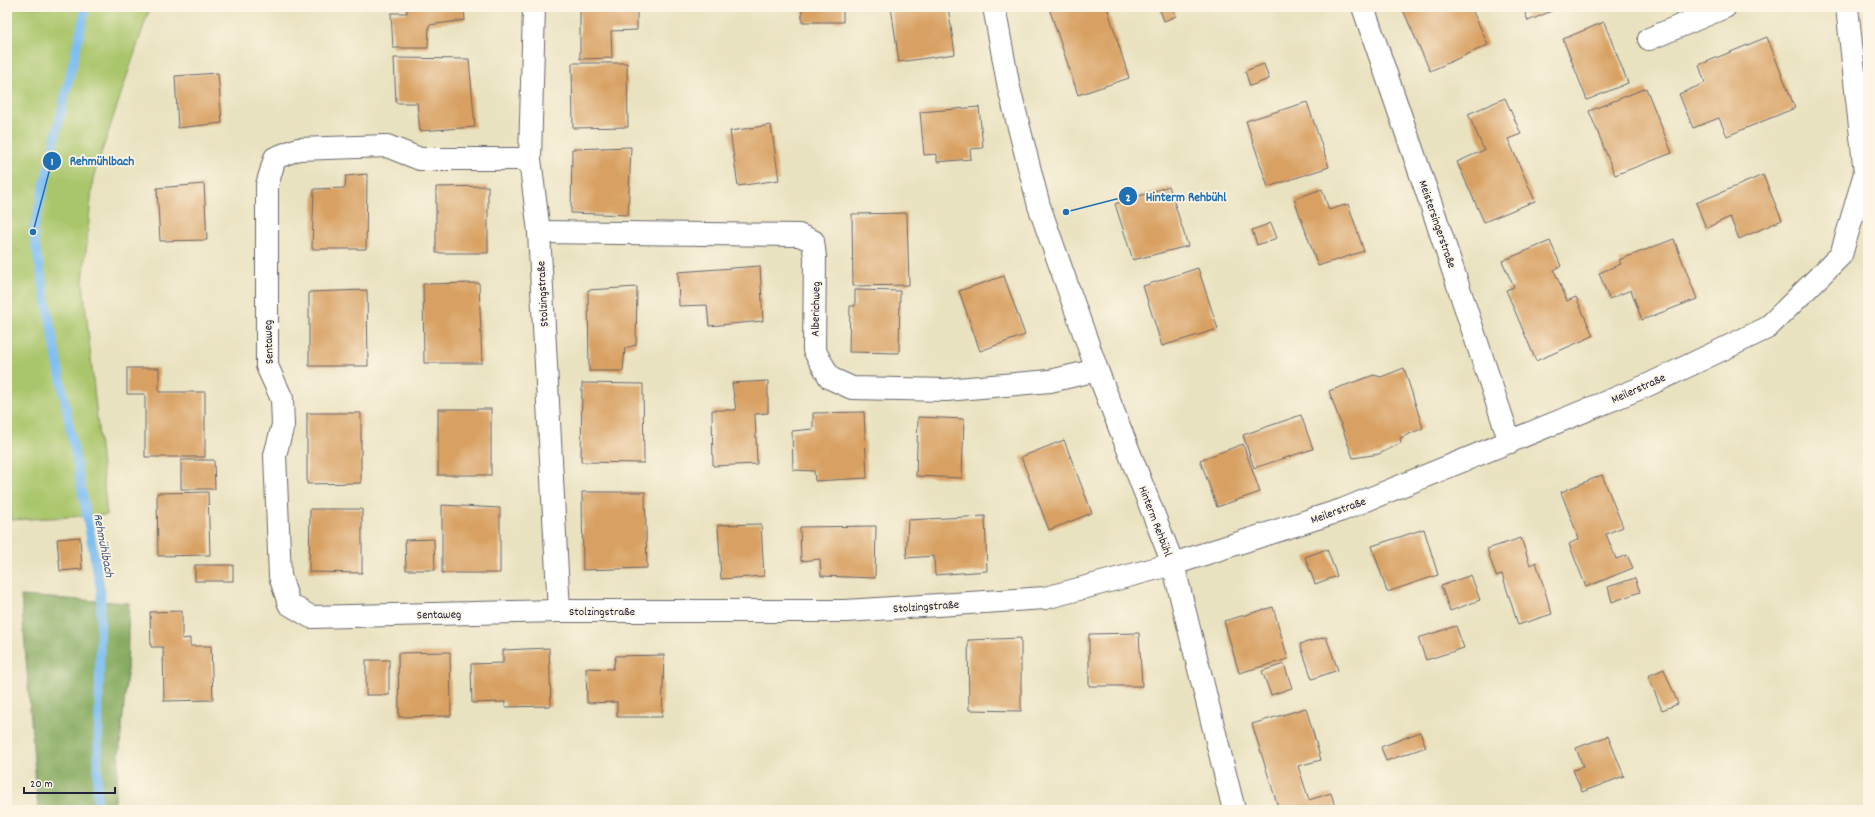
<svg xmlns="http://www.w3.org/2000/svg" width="1875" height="817" viewBox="0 0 1875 817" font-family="Dekko,sans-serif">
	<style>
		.green { fill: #aac66c; stroke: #667454 }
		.forest { fill: #87ab60; stroke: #54664e }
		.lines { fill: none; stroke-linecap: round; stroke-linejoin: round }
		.stream { stroke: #7dbdf1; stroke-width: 9 }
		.building { fill: #d8a062 }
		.street-casing { stroke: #68656a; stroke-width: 24 }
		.street { stroke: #fff; stroke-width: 22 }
		.labels { text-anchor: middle; stroke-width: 3.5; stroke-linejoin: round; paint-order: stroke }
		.street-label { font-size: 12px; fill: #22223b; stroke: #fcf5e5 }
		.water-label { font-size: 13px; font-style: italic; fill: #42587b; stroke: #fcf5e5 }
		.leader { fill: none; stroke: #1f6fb2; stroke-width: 1.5 }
		.callout-dot { fill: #1f6fb2; stroke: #fcf5e5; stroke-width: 1.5 }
		.mark-label { font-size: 12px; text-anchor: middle; font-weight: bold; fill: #fff }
		.callout-label { font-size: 13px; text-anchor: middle; font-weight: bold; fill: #1f6fb2; stroke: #fcf5e5; stroke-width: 3.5; stroke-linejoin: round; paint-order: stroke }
	</style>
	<rect width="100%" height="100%" fill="#fcf5e5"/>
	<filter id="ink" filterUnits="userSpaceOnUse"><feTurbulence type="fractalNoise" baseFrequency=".025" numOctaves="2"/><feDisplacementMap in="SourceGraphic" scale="8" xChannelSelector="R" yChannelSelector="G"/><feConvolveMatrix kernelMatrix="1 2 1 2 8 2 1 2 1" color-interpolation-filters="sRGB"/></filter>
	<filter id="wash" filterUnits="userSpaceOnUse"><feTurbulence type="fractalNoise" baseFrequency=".012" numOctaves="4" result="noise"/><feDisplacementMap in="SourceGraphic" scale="16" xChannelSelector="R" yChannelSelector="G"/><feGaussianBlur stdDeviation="0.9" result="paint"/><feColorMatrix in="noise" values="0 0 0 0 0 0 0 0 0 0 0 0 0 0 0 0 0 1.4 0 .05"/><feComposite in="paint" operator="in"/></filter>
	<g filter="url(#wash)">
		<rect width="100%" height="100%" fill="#e9e2c0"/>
		<!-- green -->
		<polygon class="green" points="7,7 150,7 93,178 83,282 107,515 11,520 7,500"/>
		<!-- forest -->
		<polygon class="forest" points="21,596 129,603 127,674 114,810 38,810"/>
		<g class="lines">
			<!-- stream -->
			<polyline class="stream" points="86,7 33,232 101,592 97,810"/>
		</g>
		<g id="blocks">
			<!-- building -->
			<g class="building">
				<polygon points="407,7 464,7 465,20 429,25 428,48 393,48 391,13 407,13"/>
				<polygon points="580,7 637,7 637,30 611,31 612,58 580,59"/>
				<rect x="802" y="7" width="41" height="15"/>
				<polygon points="891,7 948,7 955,54 899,62"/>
				<polygon points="1052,7 1107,7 1129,78 1078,95 1049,8"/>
				<polygon points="1159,7 1173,7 1176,16 1164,21"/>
				<polygon points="1242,7 1282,7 1282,8 1272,10 1242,10"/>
				<polygon points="1409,7 1471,7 1488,45 1430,71 1403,10"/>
				<polygon points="1523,7 1561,7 1528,21"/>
				<polygon points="1604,22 1628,83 1587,100 1563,39"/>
				<polygon points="1767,37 1795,108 1727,136 1719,118 1693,128 1679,94 1705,83 1699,65"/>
				<polygon points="394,58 469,59 475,127 420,131 417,103 396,103"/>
				<polygon points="572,63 627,63 628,127 573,128"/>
				<polygon points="1264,64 1269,79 1250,86 1245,71"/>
				<polygon points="218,73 222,123 178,128 175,76"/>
				<polygon points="1646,88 1672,153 1615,175 1589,111"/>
				<polygon points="1505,98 1521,134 1508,139 1535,201 1484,222 1457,162 1484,150 1468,114"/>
				<polygon points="1307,102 1329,167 1268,187 1246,121"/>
				<polygon points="979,107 983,148 970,149 971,159 937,162 937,154 924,155 920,112"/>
				<polygon points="771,125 779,180 738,186 730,131"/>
				<polygon points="631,147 628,215 571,213 572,149"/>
				<polygon points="367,174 366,249 312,249 314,189 345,188 346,176"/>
				<polygon points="1763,175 1782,220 1739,239 1730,217 1706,228 1696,203"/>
				<polygon points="204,184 207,240 160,241 157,188"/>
				<polygon points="488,186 488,253 436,253 436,187"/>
				<polygon points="1169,186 1188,246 1133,260 1115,204"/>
				<polygon points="1322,189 1329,210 1348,204 1364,251 1318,266 1294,199"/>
				<polygon points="907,213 909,285 853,286 852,214"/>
				<polygon points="1271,223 1277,238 1257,245 1252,230"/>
				<polygon points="1674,239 1697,299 1642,320 1631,290 1609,299 1599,273 1621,264 1619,260"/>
				<polygon points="1550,241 1561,266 1554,270 1567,301 1576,297 1593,336 1536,361 1506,290 1514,287 1502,261"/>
				<polygon points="760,266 763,321 709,326 707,305 679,306 678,272"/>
				<polygon points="1198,268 1218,329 1162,346 1143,286"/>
				<polygon points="1004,276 1025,335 980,351 959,291"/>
				<polygon points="479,283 482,363 424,363 423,284"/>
				<polygon points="637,287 636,345 625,348 623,371 589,371 588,290"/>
				<polygon points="367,290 368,366 309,366 309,292"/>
				<polygon points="855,290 900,291 899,353 849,352 850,306 855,306"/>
				<polygon points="127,368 159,368 159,392 205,392 205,457 145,457 145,394 127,394"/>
				<polygon points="1404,368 1423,428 1400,438 1401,443 1379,454 1353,458 1329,391 1374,375 1381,377"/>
				<polygon points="768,381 768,413 755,414 757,464 713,466 712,410 736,410 732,383"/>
				<polygon points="582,383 643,384 644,463 581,462"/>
				<rect x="438" y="409" width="53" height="66"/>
				<polygon points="864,412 867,478 815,481 814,471 793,470 792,431 813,429 813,413"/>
				<polygon points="307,413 361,413 361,483 307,484"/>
				<polygon points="1301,415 1313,449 1254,468 1243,435"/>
				<polygon points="918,417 964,419 962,478 916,476"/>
				<polygon points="1064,440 1092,513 1049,530 1021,457"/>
				<polygon points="1243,444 1260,492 1217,507 1200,460"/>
				<polygon points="181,460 214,460 215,489 181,489"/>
				<polygon points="1602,475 1623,527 1606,534 1616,559 1627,555 1633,568 1586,587 1569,544 1579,539 1561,492"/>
				<polygon points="208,492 210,555 158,556 157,493"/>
				<polygon points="582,492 645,492 647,568 583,570"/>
				<polygon points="442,505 500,508 500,573 442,573"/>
				<polygon points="310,509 362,509 362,573 309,572"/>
				<polygon points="985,516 987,571 935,575 934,556 906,558 908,520"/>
				<polygon points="761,524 764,576 721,579 718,525"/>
				<polygon points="876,526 875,578 821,576 820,559 801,561 800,527"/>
				<polygon points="1424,529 1438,575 1387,592 1372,546"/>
				<polygon points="80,537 82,569 60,571 57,539"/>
				<polygon points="1521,538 1530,565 1536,562 1552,614 1518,625 1502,574 1496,576 1487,549"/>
				<polygon points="434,539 435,570 406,570 405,540"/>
				<polygon points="1327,549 1337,576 1315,584 1305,557"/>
				<rect x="195" y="565" width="38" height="16"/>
				<polygon points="1471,575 1480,600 1450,611 1441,586"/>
				<polygon points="1635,578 1640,592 1612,602 1608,587"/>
				<polygon points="1273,607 1288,659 1239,673 1224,621"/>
				<polygon points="182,611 182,639 190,638 190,646 211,646 213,700 164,701 163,647 151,647 150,612"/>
				<polygon points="1456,626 1464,648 1426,660 1418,638"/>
				<polygon points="1139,633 1142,686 1089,686 1089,634"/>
				<polygon points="1326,637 1338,670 1312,679 1300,644"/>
				<polygon points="1021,638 1021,711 969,710 968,640"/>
				<polygon points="549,648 551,706 505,707 505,702 472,703 471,664 503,663 503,650"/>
				<polygon points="450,652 451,716 399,717 398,653"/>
				<polygon points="664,655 662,717 617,717 617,702 587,703 586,668 613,669 616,656"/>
				<rect x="366" y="660" width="23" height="35"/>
				<polygon points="1284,664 1292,688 1271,695 1262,671"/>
				<polygon points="1664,669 1678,704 1662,710 1648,676"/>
				<polygon points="1306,708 1321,760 1298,766 1309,800 1331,793 1336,810 1279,810 1252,724"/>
				<polygon points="1420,732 1426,747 1386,761 1381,747"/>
				<polygon points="1608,736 1624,776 1582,792 1573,770 1583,767 1576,748"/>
			</g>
		</g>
	</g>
	<g filter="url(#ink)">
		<use href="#blocks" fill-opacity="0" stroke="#68656a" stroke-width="1"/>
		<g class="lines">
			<!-- street casing -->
			<g class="street-casing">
				<g id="street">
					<polyline points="534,7 530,159 539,232 559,611 846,611 1045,598 1173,564 1342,510 1648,385 1767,328 1841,255 1865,173 1847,7"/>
					<polyline points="994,7 1009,88 1039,206 1097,370 1173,564 1234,810"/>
					<polyline points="1363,7 1433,210 1510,442"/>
					<polyline points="1649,39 1725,7"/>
					<polyline points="530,159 420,159 387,146 298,149 275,158 267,185 267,366 282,399 283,425 275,455 280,576 289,604 311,617 559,611"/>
					<polyline points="539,232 799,235 813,241 815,257 814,350 830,378 852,388 946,390 1050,381 1097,370"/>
				</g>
			</g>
			<!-- street -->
			<use href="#street" class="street"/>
		</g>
	</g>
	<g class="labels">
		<!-- street labels -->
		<g class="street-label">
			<text transform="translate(1438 224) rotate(71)" y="4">Meistersingerstraße</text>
			<text transform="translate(542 294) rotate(-93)" y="4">Stolzingstraße</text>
			<text transform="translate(815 309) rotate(-89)" y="4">Alberichweg</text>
			<text transform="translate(268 342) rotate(-92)" y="4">Sentaweg</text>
			<text transform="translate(1638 388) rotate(-24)" y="4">Meilerstraße</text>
			<text transform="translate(1338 510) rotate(-20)" y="4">Meilerstraße</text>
			<text transform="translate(1156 521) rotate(69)" y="4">Hinterm Rehbühl</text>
			<text transform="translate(926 606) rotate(-4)" y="4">Stolzingstraße</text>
			<text x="602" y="615">Stolzingstraße</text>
			<text transform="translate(439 614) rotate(-1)" y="4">Sentaweg</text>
		</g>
		<!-- water labels -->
		<g class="water-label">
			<text transform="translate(105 545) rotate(79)" y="5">Rehmühlbach</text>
		</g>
	</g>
	<!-- callouts -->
	<path class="leader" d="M33 232L52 161M1066 212L1128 196"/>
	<g class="callout-dot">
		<circle cx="33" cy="232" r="4"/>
		<circle cx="1066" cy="212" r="4"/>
		<circle cx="52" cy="161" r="10"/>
		<circle cx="1128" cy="196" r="10"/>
	</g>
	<g class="mark-label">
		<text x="52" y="165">1</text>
		<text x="1128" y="201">2</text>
	</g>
	<g class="callout-label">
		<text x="102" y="165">Rehmühlbach</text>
		<text x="1186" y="201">Hinterm Rehbühl</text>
	</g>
	<!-- margin -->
	<rect width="1875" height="817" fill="none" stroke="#fcf5e5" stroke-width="24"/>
	<!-- scale -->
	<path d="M24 787v6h91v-6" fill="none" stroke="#22223b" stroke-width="2"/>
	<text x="30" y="787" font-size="12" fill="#22223b" stroke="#fcf5e5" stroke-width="3" paint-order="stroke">20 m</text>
</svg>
